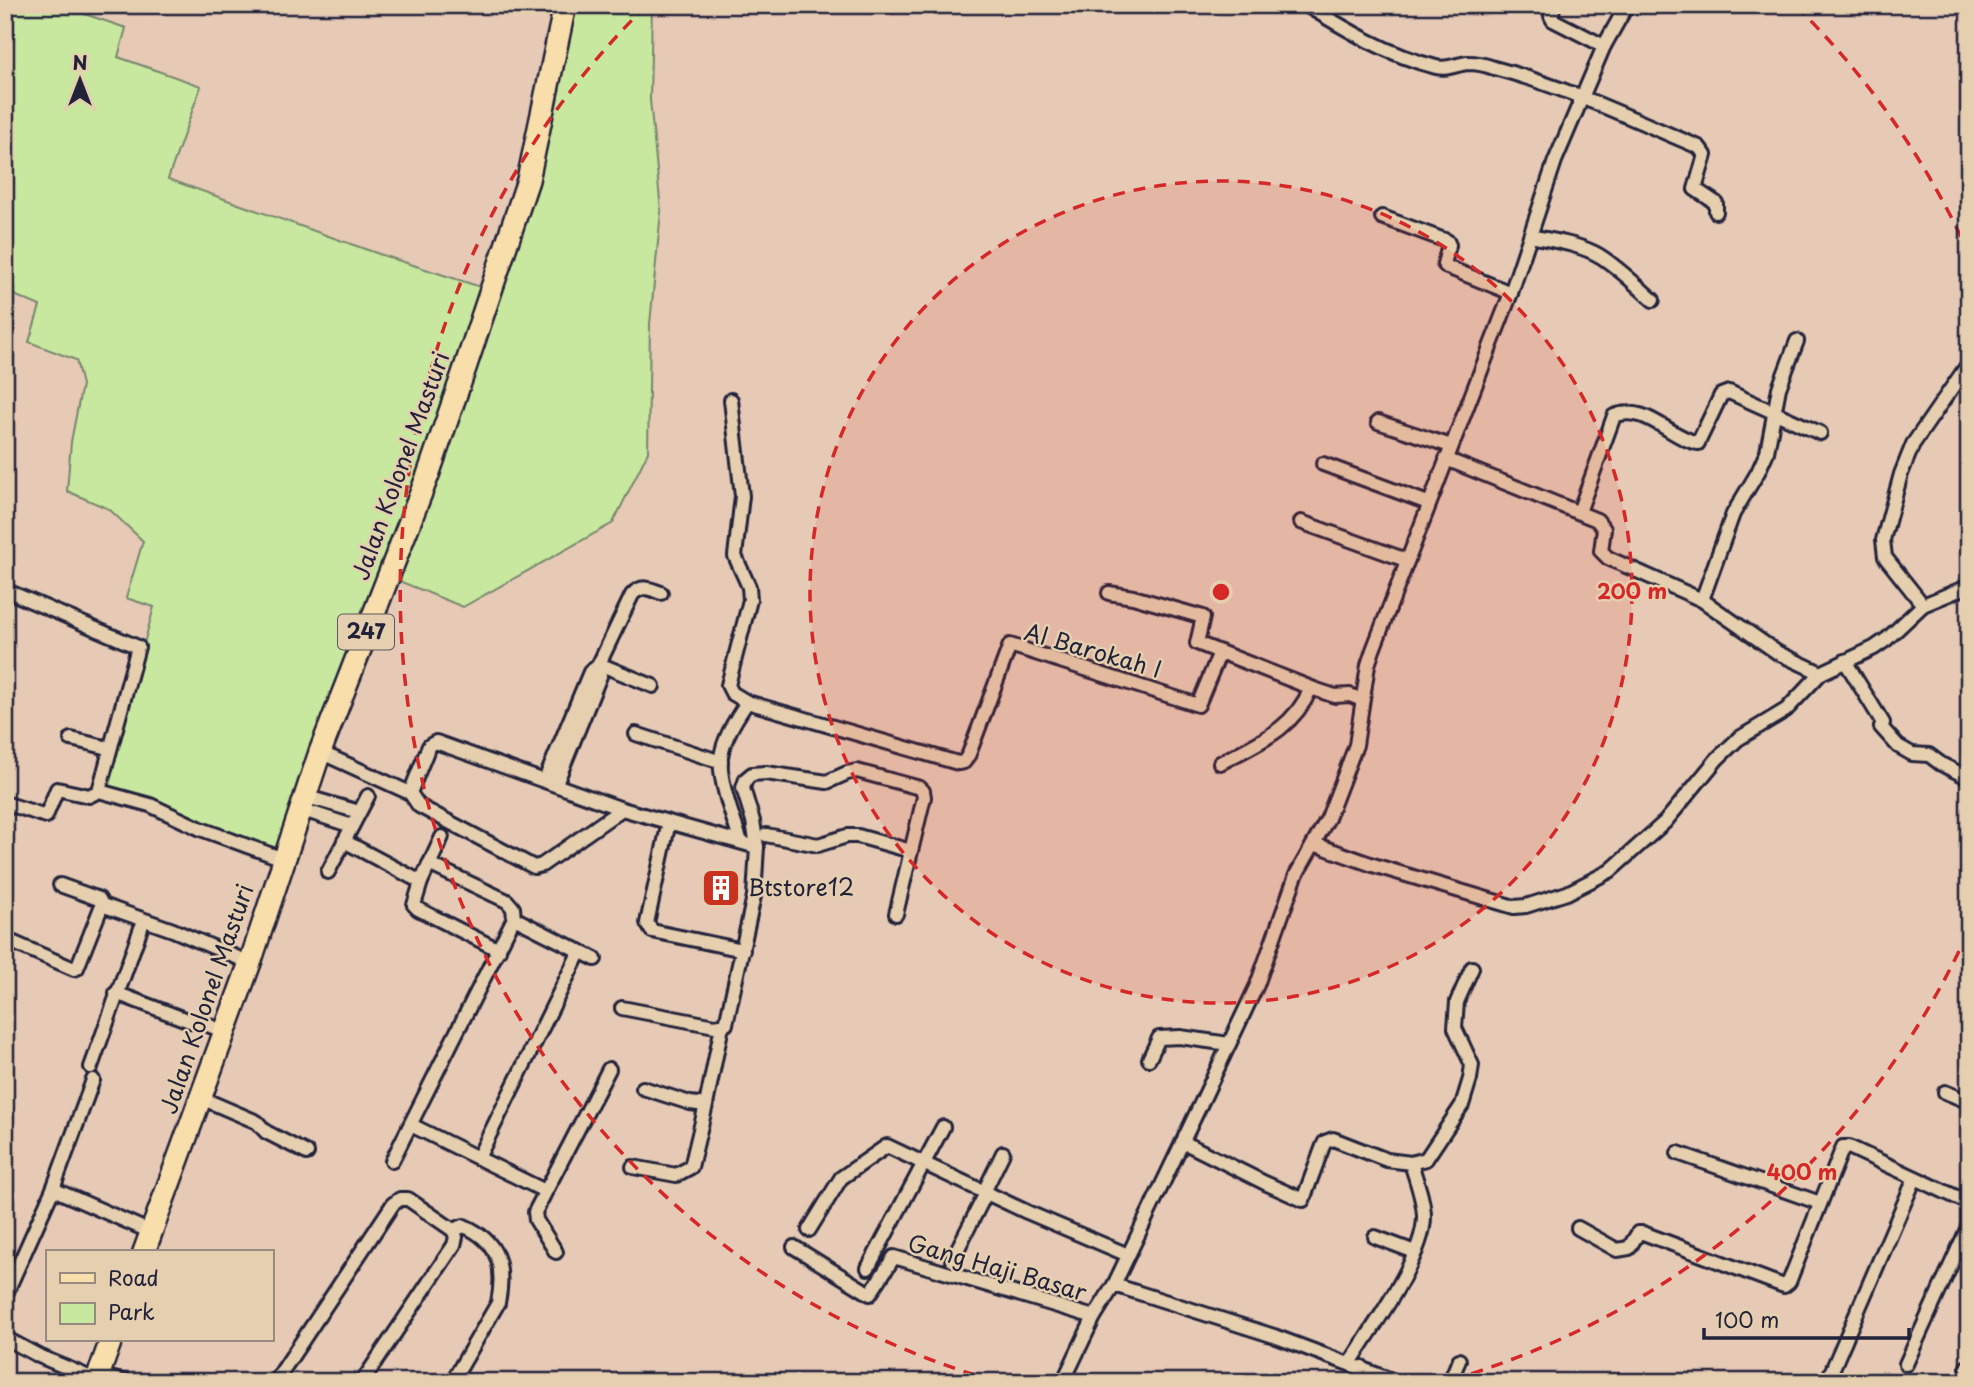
<svg xmlns="http://www.w3.org/2000/svg" width="1974" height="1387" viewBox="0 0 1974 1387" font-family="'Playpen Sans',sans-serif">
	<style>
		.green { fill: #c9e89f; stroke: #76856d; stroke-width: 2 }
		.lines { fill: none; stroke-linecap: round; stroke-linejoin: round }
		.street-casing { stroke: #22223b; stroke-width: 18 }
		.primary-casing { stroke: #22223b; stroke-width: 26 }
		.street { stroke: #e5cfaf; stroke-width: 12 }
		.primary { stroke: #f8deab; stroke-width: 21 }
		.ring { fill: none; stroke: #d62828; stroke-width: 3.5; stroke-dasharray: 12 9 }
		.labels { text-anchor: middle; stroke-width: 5; stroke-linejoin: round; paint-order: stroke }
		.shield { fill: #e5cfaf; stroke: #5c565e; stroke-width: 2 }
		.shield-label { font-size: 21px; font-weight: bold; fill: #22223b }
		.street-label { font-size: 23px; fill: #22223b; stroke: #e5cfaf }
		.poi-label { font-size: 23px; fill: #22223b; stroke: #e5cfaf; text-anchor: start }
		.centre { fill: #d62828; stroke: #e5cfaf; stroke-width: 3.5 }
		.ring-label { font-size: 21px; text-anchor: middle; font-weight: bold; fill: #d62828; stroke: #e5cfaf; stroke-width: 5; stroke-linejoin: round; paint-order: stroke }
	</style>
	<rect width="100%" height="100%" fill="#e6cab6"/>
	<filter id="ink" filterUnits="userSpaceOnUse"><feTurbulence type="fractalNoise" baseFrequency=".0143" numOctaves="2"/><feDisplacementMap in="SourceGraphic" scale="14" xChannelSelector="R" yChannelSelector="G"/><feConvolveMatrix kernelMatrix="1 2 1 2 8 2 1 2 1" color-interpolation-filters="sRGB"/></filter>
	<g filter="url(#ink)">
		<!-- green -->
		<polygon class="green" points="5,5 58,5 126,28 118,57 201,86 168,179 379,254 499,293 572,5 652,5 650,100 661,211 650,324 648,452 613,523 463,607 382,574 279,852 204,824 152,799 105,787 154,607 126,598 143,541 109,509 67,491 71,442 82,385 76,360 29,342 40,306 5,291 5,135 9,134 5,122"/>
		<g class="lines">
			<!-- street casing -->
			<g class="street-casing">
				<g id="street">
					<path d="M1306,5C1347,30 1388,55 1436,67C1448,70 1456,64 1468,63C1476,63 1486,65 1494,68C1564,86 1632,119 1699,147L1705,155L1695,189L1716,203V212"/>
					<polyline points="1554,5 1551,16 1553,20 1604,46"/>
					<polyline points="1382,217 1447,241 1449,245 1444,264 1447,267 1511,293"/>
					<path d="M1530,236C1554,241 1580,244 1600,256C1619,268 1636,285 1653,300"/>
					<polyline points="731,400 742,496 735,556 749,587 750,600 728,685 732,693 747,702 958,763 964,762 969,754 1010,645 1198,705 1220,652"/>
					<polyline points="1378,422 1451,446"/>
					<polyline points="1446,459 1597,520 1604,529 1601,551 1608,558 1702,600 1778,653 1821,673"/>
					<polyline points="1323,464 1428,503"/>
					<path d="M1579,512L1614,416C1645,403 1670,438 1698,443L1721,395L1729,392L1820,433"/>
					<polyline points="1301,522 1406,560"/>
					<polyline points="5,590 138,647 99,791 150,805 201,829 283,859"/>
					<polyline points="1109,593 1133,597 1203,617 1197,643 1314,689 1335,696 1350,695 1362,700"/>
					<polyline points="1702,600 1733,514 1758,472 1767,452 1779,388 1797,341"/>
					<polyline points="1923,605 1885,557 1883,540 1901,474 1913,444 1969,363"/>
					<polyline points="1845,661 1883,723 1881,727 1898,746 1912,754 1929,755 1941,764 1969,778"/>
					<polyline points="599,664 653,686"/>
					<path d="M598,666L632,595C641,585 649,588 661,593"/>
					<polyline points="636,734 721,762"/>
					<polyline points="71,739 109,748"/>
					<polyline points="320,752 410,793 419,806 534,867 542,865 622,809"/>
					<path d="M1220,763C1259,742 1293,730 1311,688"/>
					<polyline points="545,780 590,672 598,666 600,676 556,784"/>
					<polyline points="410,793 429,746 436,742 622,809 757,847"/>
					<polyline points="304,796 359,812"/>
					<polyline points="5,803 46,816 57,789 89,796 99,791"/>
					<polyline points="300,809 352,826"/>
					<polyline points="669,822 647,923 652,931 743,950"/>
					<polyline points="766,835 818,845 847,836 858,836 911,851"/>
					<polyline points="442,837 421,882 414,905 418,909 499,950"/>
					<polyline points="344,841 421,882"/>
					<path d="M741,842C734,821 718,779 721,757C724,737 736,719 747,702"/>
					<polyline points="1314,844 1373,865 1514,907 1526,906 1567,893 1610,871 1665,822 1717,759 1738,739 1786,710 1821,673 1874,648 1887,639 1923,605 1969,586"/>
					<polyline points="328,872 368,796"/>
					<polyline points="60,885 99,899 102,905 173,930 250,963"/>
					<polyline points="514,918 595,959"/>
					<polyline points="5,939 74,969 77,968 102,905"/>
					<polyline points="116,993 192,1022 198,1021 225,1032"/>
					<polyline points="622,1008 715,1026 726,1024 754,896 757,847 753,821 743,788 746,779 752,774 766,773 827,782 847,773 857,771 920,788 923,791 924,797 896,914"/>
					<polyline points="1149,1059 1159,1038 1180,1037 1229,1044"/>
					<polyline points="91,1067 141,928"/>
					<polyline points="643,1088 690,1103 706,1105"/>
					<polyline points="1945,1092 1969,1102"/>
					<polyline points="201,1098 257,1122 266,1132 307,1153"/>
					<polyline points="411,1125 545,1191"/>
					<polyline points="1183,1142 1265,1183 1303,1200 1323,1146 1325,1142 1333,1139 1387,1160 1411,1163 1426,1159 1462,1105 1470,1079 1472,1065 1455,1028 1457,1002 1472,968"/>
					<polyline points="1678,1153 1820,1203"/>
					<polyline points="478,1158 580,951"/>
					<polyline points="392,1161 514,918 513,908 507,901 429,864"/>
					<polyline points="633,1167 676,1175 691,1167 706,1105 722,1026"/>
					<polyline points="53,1189 151,1232"/>
					<polyline points="984,1192 1003,1153"/>
					<polyline points="1578,1228 1617,1250 1629,1248 1638,1233 1643,1233 1784,1286 1789,1282 1843,1147 1849,1147 1969,1203"/>
					<polyline points="809,1230 841,1178 887,1146 1027,1212 1128,1255"/>
					<polyline points="1375,1237 1415,1252"/>
					<polyline points="794,1247 870,1294 894,1257 1094,1317"/>
					<polyline points="556,1252 536,1220 535,1212 609,1069"/>
					<polyline points="952,1260 986,1193"/>
					<polyline points="868,1268 943,1127"/>
					<polyline points="1114,1285 1274,1336 1397,1382"/>
					<polyline points="5,1296 53,1189 93,1080"/>
					<polyline points="5,1338 39,1356 96,1380"/>
					<path d="M1350,1363C1372,1328 1424,1257 1424,1217C1424,1200 1416,1180 1411,1163"/>
					<polyline points="1906,1364 1969,1225"/>
					<polyline points="1967,1367 1969,1367"/>
					<polyline points="98,1375 126,1382"/>
					<polyline points="275,1382 393,1204 400,1199 408,1199 453,1230 456,1237 454,1245 362,1382"/>
					<path d="M452,1382L498,1303C505,1267 499,1241 464,1226L453,1230"/>
					<polyline points="1063,1382 1094,1317 1114,1285 1206,1093 1257,985 1296,875 1328,818 1356,745 1368,665 1373,650 1511,293 1555,161 1604,46 1627,5"/>
					<polyline points="1359,1382 1362,1367"/>
					<polyline points="1450,1382 1459,1360"/>
					<polyline points="1827,1382 1915,1178"/>
				</g>
			</g>
			<!-- primary casing -->
			<g class="primary-casing">
				<g id="primary">
					<polyline points="144,1252 251,960 320,752 428,475 464,371 528,180 565,5"/>
					<polyline points="96,1382 111,1340"/>
				</g>
			</g>
			<!-- street -->
			<use href="#street" class="street"/>
			<!-- primary -->
			<use href="#primary" class="primary"/>
		</g>
	</g>
	<!-- distance rings -->
	<circle cx="1221" cy="592" r="411" fill="#d62828" fill-opacity=".12"/>
	<g class="ring">
		<circle cx="1221" cy="592" r="411"/>
		<path d="M1968 932A821 821 0 0 1 1447 1381M995 1381A821 821 0 0 1 646 6M1796 6A821 821 0 0 1 1968 252"/>
	</g>
	<!-- icons -->
	<defs>
		<g id="building-square" transform="scale(2.0125)"><rect x="-9" y="-9" width="18" height="18" rx="4" fill="#c8321e" stroke="#e5cfaf"/><path d="M-4-6H4V6H1V3H-1V6H-4ZM-2.5-4.3h1.7v1.8h-1.7ZM.8-4.3h1.7v1.8H.8ZM-2.5-1h1.7V.8h-1.7ZM.8-1h1.7V.8H.8Z" fill="#fff"/></g>
	</defs>
	<g fill-rule="evenodd">
		<use href="#building-square" x="721" y="888"/>
	</g>
	<g class="labels">
		<!-- shield labels -->
		<rect class="shield" x="338" y="614.5" width="56" height="35" rx="5"/>
		<g class="shield-label">
			<text x="366" y="639">247</text>
		</g>
		<!-- street labels -->
		<g class="street-label">
			<text transform="translate(401 466) rotate(-70)" y="8">Jalan Kolonel Masturi</text>
			<text transform="translate(1093 651) rotate(16)" y="8">Al Barokah I</text>
			<text transform="translate(207 999) rotate(-71)" y="8">Jalan Kolonel Masturi</text>
			<text transform="translate(997 1268) rotate(16)" y="8">Gang Haji Basar</text>
		</g>
		<!-- poi labels -->
		<g class="poi-label">
			<text x="748" y="896">Btstore12</text>
		</g>
	</g>
	<circle cx="1221" cy="592" r="10" class="centre"/>
	<g class="ring-label">
		<text x="1632" y="599">200 m</text>
		<text x="1802" y="1180">400 m</text>
	</g>
	<!-- margin -->
	<rect width="1974" height="1387" fill="none" stroke="#e5cfaf" stroke-width="28"/>
	<rect x="14" y="14" width="1946" height="1359" fill="none" stroke="#22223b" stroke-width="2.5" filter="url(#ink)"/>
	<!-- legend -->
	<rect x="46" y="1250" width="228" height="91" fill="#e5cfaf" stroke="#978a81" stroke-width="2"/>
	<rect x="60" y="1273" width="35" height="10" fill="#f8deab" stroke="#978a81" stroke-width="2"/>
	<text x="108" y="1286" font-size="21" fill="#22223b">Road</text>
	<rect x="60" y="1303" width="35" height="21" fill="#c9e89f" stroke="#978a81" stroke-width="2"/>
	<text x="108" y="1320" font-size="21" fill="#22223b">Park</text>
	<!-- north arrow -->
	<g transform="translate(80 80)" stroke="#e5cfaf" stroke-width="5" paint-order="stroke">
	<path d="M0-5L12 26L0 18L-12 26Z" fill="#22223b"/>
	<text y="-10" font-size="19" font-weight="bold" text-anchor="middle" fill="#22223b">N</text>
	</g>
	<!-- scale -->
	<path d="M1704 1328v10h205v-10" fill="none" stroke="#22223b" stroke-width="3.5"/>
	<text x="1715" y="1328" font-size="21" fill="#22223b" stroke="#e5cfaf" stroke-width="5" paint-order="stroke">100 m</text>
</svg>
